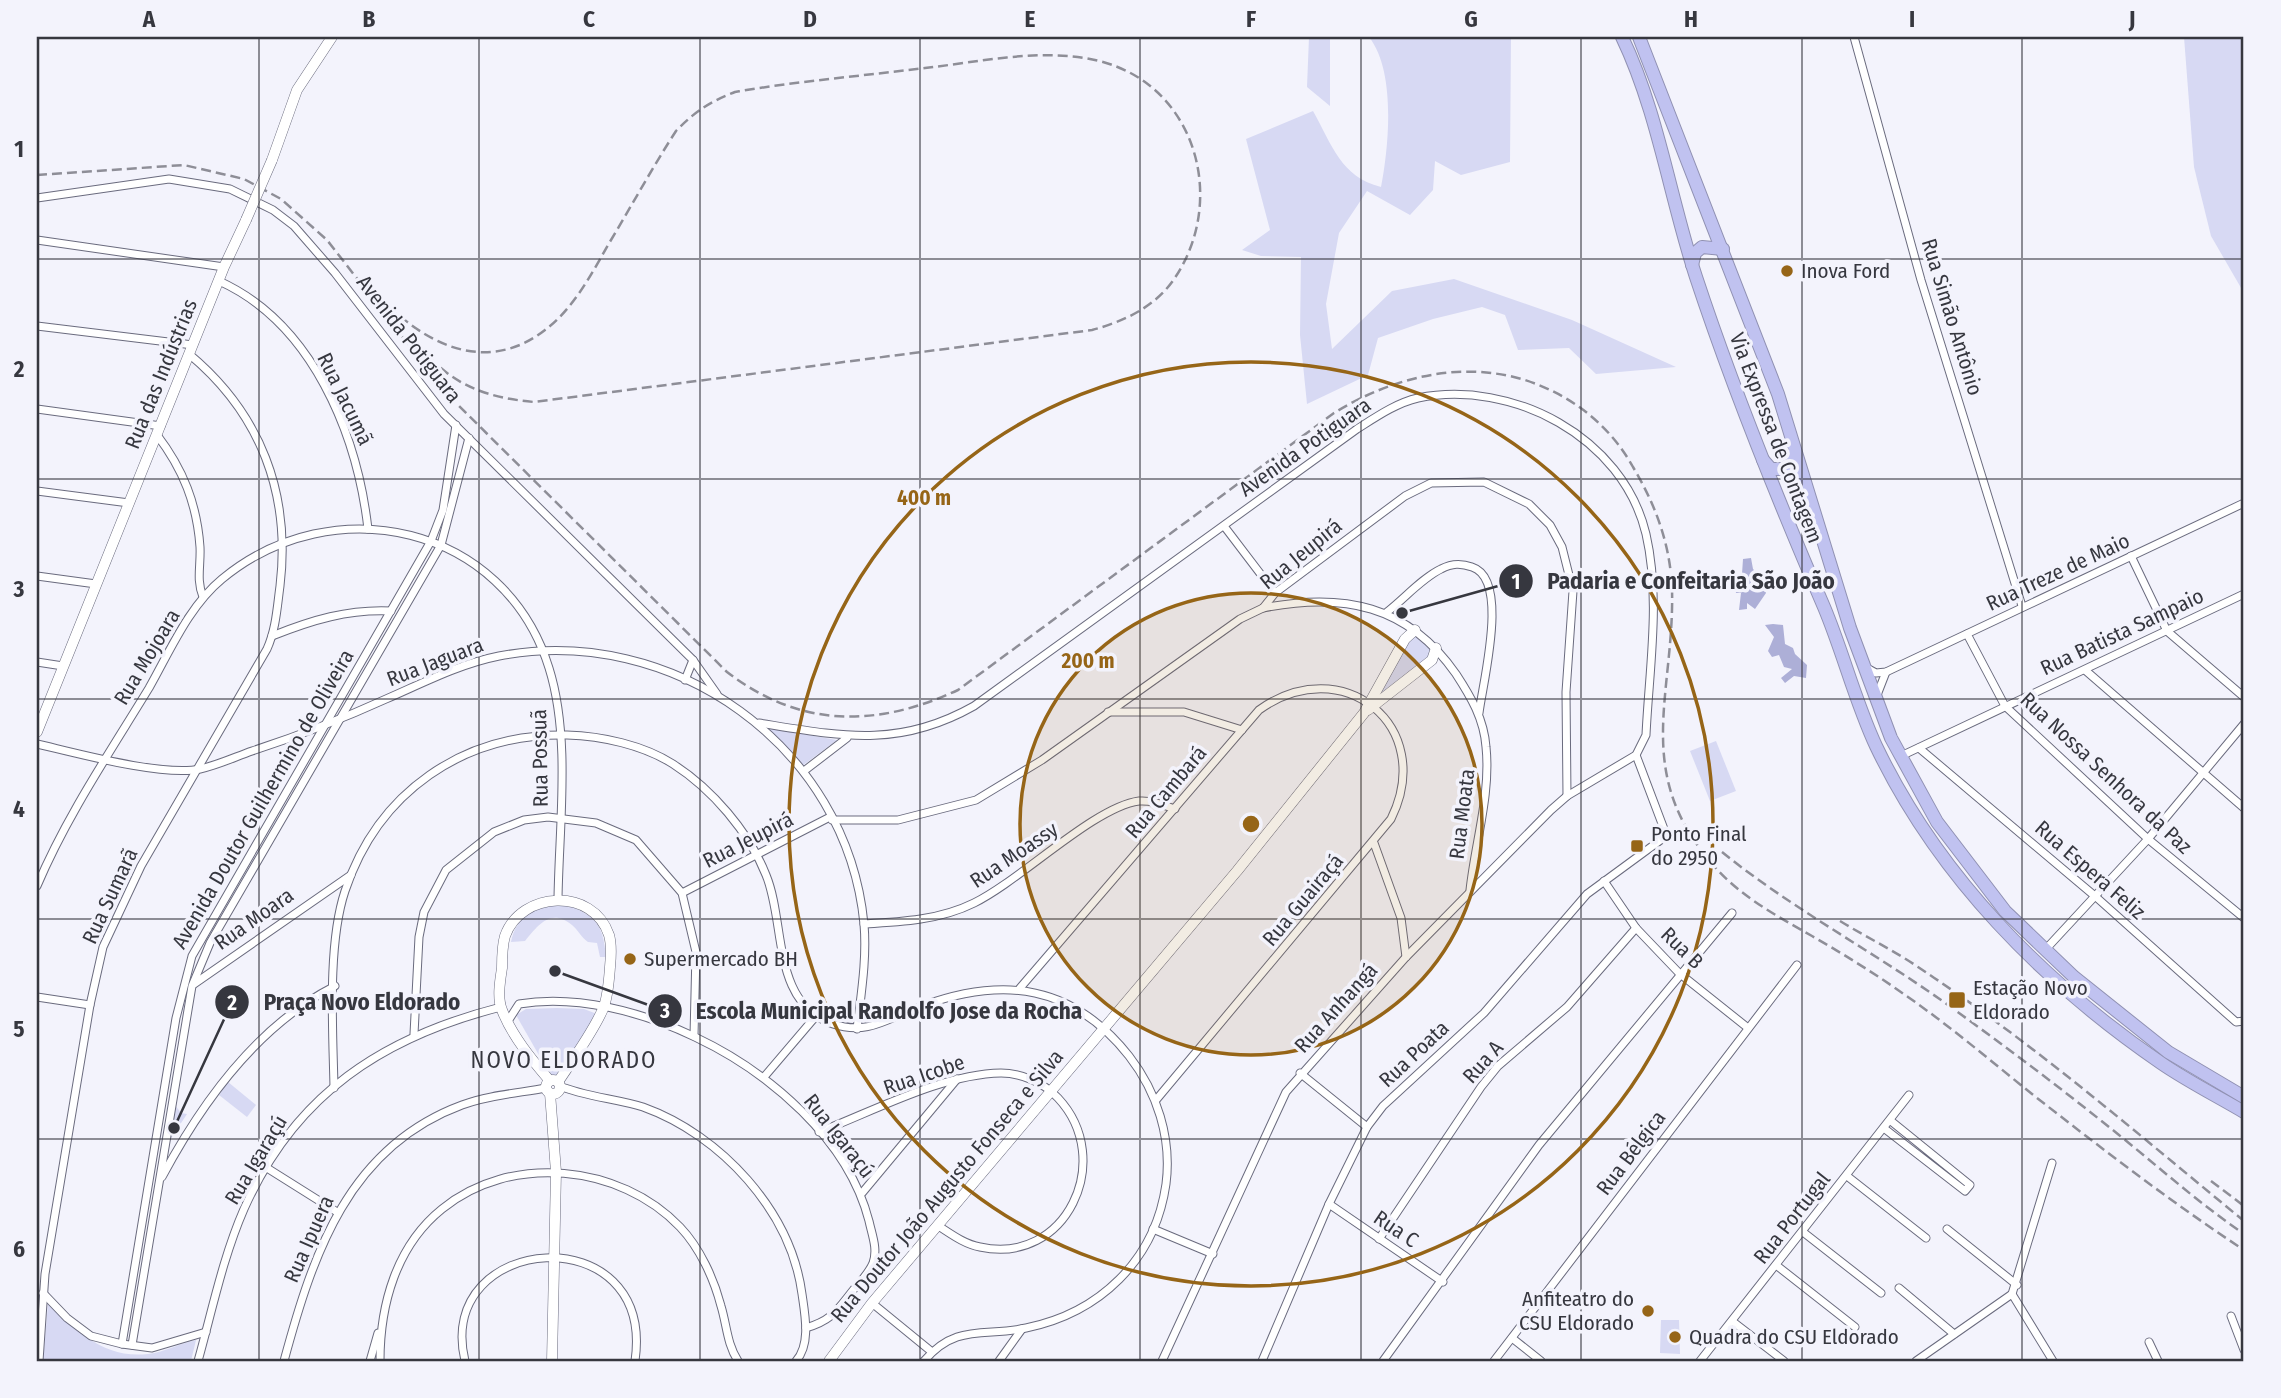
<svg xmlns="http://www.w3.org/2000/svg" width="2281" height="1398" viewBox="0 0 2281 1398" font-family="'Fira Sans Condensed',sans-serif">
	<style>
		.green { fill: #d7d9f3 }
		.water { fill: #adafd7 }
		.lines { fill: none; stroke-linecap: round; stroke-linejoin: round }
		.street-casing { stroke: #6a6b7e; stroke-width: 9 }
		.secondary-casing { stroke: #6a6b7e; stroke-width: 11 }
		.highway-casing { stroke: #9091b2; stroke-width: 14 }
		.street { stroke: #fff; stroke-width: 7 }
		.secondary { stroke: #fff; stroke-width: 10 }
		.highway { stroke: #c0c2f0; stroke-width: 12 }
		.rail { stroke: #8e8e97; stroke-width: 2.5; stroke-dasharray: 10 5; stroke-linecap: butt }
		.secondary-bridge-casing { stroke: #6a6b7e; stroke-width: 11; stroke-linecap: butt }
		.secondary-bridge { stroke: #fff; stroke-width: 10 }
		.grid { fill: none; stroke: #36373f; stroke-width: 2; stroke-opacity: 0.55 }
		.ring { fill: none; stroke: #966517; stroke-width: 3.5 }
		.poi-dot { fill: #966517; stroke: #f3f3fc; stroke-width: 2.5 }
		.labels { text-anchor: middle; stroke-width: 7; stroke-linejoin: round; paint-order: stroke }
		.poi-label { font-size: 21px; fill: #36373f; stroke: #f3f3fc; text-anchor: start }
		.street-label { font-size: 21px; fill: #36373f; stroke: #f3f3fc }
		.neighbourhood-label { font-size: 23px; letter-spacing: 2px; fill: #36373f; stroke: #f3f3fc }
		.centre { fill: #966517; stroke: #f3f3fc; stroke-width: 3.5 }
		.ring-label { font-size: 21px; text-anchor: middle; font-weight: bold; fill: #966517; stroke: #f3f3fc; stroke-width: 7; stroke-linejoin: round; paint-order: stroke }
		.leader { fill: none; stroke: #36373f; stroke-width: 2.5 }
		.callout-dot { fill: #36373f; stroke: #f3f3fc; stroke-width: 2.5 }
		.mark-label { font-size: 21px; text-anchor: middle; font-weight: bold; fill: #fff }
		.callout-label { font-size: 23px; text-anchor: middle; font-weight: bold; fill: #36373f; stroke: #f3f3fc; stroke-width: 7; stroke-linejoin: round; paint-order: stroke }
		.neatline { fill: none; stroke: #36373f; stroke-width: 2.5 }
		.grid-label { font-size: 23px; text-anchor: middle; font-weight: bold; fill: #36373f }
	</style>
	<rect width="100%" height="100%" fill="#f3f3fc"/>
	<!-- green -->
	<g class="green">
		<polygon points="1309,37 1330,37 1330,106 1307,87"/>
		<path d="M1369,37H1511L1510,162L1461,175L1435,161L1433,190L1410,215L1367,191L1339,233L1326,304L1332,349L1392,291L1454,279L1572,320L1676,367L1596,374L1569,348L1518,350L1505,315L1482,307L1433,319L1378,338L1368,375L1307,404L1300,335L1301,257L1261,256L1242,250L1270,230L1246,139L1313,111C1332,145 1341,177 1381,187C1389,146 1396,71 1369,37Z"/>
		<polygon points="2184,37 2243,37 2244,293 2211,236 2194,167"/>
		<polygon points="1415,631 1435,648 1430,658 1374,701 1406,640"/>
		<polygon points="768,728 837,740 802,766"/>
		<polygon points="1716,741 1736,791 1710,801 1690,751"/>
		<path d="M558,902C592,914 603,919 606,957H600L597,943L588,942C581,937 578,930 572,925C550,907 537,927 525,941L511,942C516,917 534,907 558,902Z"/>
		<polygon points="557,1008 584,1009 597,1014 557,1079 552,1078 516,1015 526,1009"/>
		<polygon points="228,1082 256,1105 247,1117 219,1095"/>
		<polygon points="175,1105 181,1113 187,1114 168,1143"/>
		<path d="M48,1304C77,1330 103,1359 148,1354C165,1352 180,1343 196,1340L191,1361H43Z"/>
		<polygon points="1661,1320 1679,1320 1680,1354 1660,1353"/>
	</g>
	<!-- water -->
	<g class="water">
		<path d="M1751,558L1753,569L1756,572L1761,570L1766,593L1755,609L1747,603V609L1739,610L1741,593H1736C1734,586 1736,579 1742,574L1743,559Z"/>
		<polygon points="1773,624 1783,625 1785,644 1793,648 1795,654 1807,665 1806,678 1794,676 1785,683 1781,678 1792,669 1784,667 1779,655 1772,657 1768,651 1774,637 1765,625"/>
	</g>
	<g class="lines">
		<!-- street casing -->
		<g class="street-casing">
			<g id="street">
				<polyline points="1854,37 1921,280 2022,606"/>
				<polyline points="37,198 169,179 230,189 273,210 294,226 335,273 444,414 693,660 717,694"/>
				<polyline points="37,240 224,267"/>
				<path d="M219,281C312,323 357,433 368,529"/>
				<polyline points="37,326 193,345"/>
				<polyline points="37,409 161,426"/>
				<path d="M157,435C183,469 197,504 200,547C201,565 196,580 203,597"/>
				<polyline points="37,491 129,503"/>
				<polyline points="1224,526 1275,593"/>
				<polyline points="2131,556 2167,631 2244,697"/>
				<polyline points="37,576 96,584"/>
				<path d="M1263,608C1343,592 1408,605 1456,674C1471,697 1484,719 1486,747C1491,794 1475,843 1470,890"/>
				<path d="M1387,612C1404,599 1422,578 1441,569C1452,563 1461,563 1472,567C1510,579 1483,681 1479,713"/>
				<polyline points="1967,634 2005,706 2148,839 2244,918"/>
				<path d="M272,636C312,620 348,609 391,611"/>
				<polyline points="37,662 63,666"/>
				<polyline points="1865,667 1876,673 1886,672 2244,503"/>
				<polyline points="2085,670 2244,808"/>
				<polyline points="685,680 693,660"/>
				<polyline points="1877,695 1886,672"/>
				<polyline points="1108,712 1184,712 1242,730"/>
				<path d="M759,723C840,736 898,749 974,706L1357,429C1376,417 1396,403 1418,398C1512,379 1623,437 1646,534C1661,599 1649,670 1646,735L1636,755L1567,796L1551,810L1406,957L1286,1092L1162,1361"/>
				<path d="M37,744C76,753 163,777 200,769C218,765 235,757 252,751C298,736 342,719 386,699C423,683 459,664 499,656C672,623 847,746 864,924C867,959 861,994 857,1029"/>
				<polyline points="1919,748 2096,897 2236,1022 2244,1021"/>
				<polyline points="1901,756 2244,594"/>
				<polyline points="804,771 847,738"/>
				<polyline points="832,820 898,820 976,800 1042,760 1240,619 1263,608 1275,593 1405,496 1431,483 1484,482 1529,504 1550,525 1562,547 1573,591 1566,692 1567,796"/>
				<polyline points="1374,843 1401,918 1406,957"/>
				<polyline points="1604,881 1636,928 1679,973 1748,1028"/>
				<path d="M37,886C66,817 110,752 149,688C170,651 189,606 222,579C333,487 505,525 549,668C571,738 559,826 558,899"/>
				<polyline points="682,893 830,817"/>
				<path d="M864,924C901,922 940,920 974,903C1021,880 1094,807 1139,801C1152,800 1163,805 1175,809"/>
				<polyline points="2045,950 2148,839 2244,724"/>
				<polyline points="194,984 351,875"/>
				<path d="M1020,988L1259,710C1342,650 1437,726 1391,819L1156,1100"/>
				<polyline points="37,997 90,1005"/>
				<path d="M508,1021L519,1004C576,994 643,1012 695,1037C769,1072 848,1139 869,1221C872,1235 878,1249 873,1263C869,1273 861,1281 854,1289C837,1310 833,1320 806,1328"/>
				<polyline points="414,1034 419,937 424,912 446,870 494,832 524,820 548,817 596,823 636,840 682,893 696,952 694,1036"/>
				<polyline points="1300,1073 1367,1127"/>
				<polyline points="764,1077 816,1016"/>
				<path d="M560,1086C582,1096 618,1099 643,1107C721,1135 791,1211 802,1294C805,1315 811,1344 796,1361"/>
				<path d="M334,1088C333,1032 327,945 345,891C378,792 463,733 567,735C602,736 643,745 673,764C712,789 749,832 766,875C786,923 771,1003 833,1024C869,1036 889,1017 922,1006C1004,976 1073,985 1129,1056C1157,1092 1172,1138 1166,1184C1155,1261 1099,1313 1026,1328C985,1337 956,1323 924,1361"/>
				<polyline points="1885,1129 1965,1191 1970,1185 1891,1121"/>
				<path d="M819,1132C874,1111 942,1074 1001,1073C1022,1073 1044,1083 1058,1098C1116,1160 1066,1266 980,1247C964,1244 951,1234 937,1225"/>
				<polyline points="267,1168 337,1212"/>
				<polyline points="1847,1176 1926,1238"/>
				<path d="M162,1177C202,1102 258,1025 335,986"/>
				<polyline points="862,1193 957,1079"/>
				<polyline points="1329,1204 1443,1282"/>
				<polyline points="1153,1229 1213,1254"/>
				<polyline points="1947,1229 2017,1285"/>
				<polyline points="1803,1232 1881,1293"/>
				<polyline points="1379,1239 1481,1087 1498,1066 1567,1007 1636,928"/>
				<polyline points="1776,1265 1855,1327"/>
				<polyline points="1899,1288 1954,1334"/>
				<polyline points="43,1293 67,1318 91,1336 122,1344 152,1348 206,1332"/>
				<polyline points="2012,1294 2053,1361"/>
				<polyline points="872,1303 932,1352"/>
				<polyline points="2231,1316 2244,1350"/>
				<polyline points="1732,1321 1784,1361"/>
				<polyline points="1512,1338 1541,1361"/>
				<polyline points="2149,1342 2158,1361"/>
				<polyline points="122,1344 176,1018 192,956 431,541 443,510 456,425"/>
				<polyline points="132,1345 192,986 210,943 441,545 469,438"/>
				<path d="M39,1361L45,1274L90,1005L103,947L141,866L267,649C276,629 277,608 280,586C291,494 261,414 189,354"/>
				<path d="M198,1361C212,1311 223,1257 244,1209C295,1094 383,1037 501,1007"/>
				<path d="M284,1361C313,1254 348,1147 462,1105C489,1095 519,1093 546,1088"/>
				<polyline points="370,1361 378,1333"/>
				<path d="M380,1361C380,1305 396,1246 442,1209C510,1153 620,1164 680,1227C700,1248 714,1279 721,1306C727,1326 727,1344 738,1361"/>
				<path d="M465,1361C434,1232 656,1215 635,1361"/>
				<polyline points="999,1361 1022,1329"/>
				<polyline points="1262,1361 1329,1204 1367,1127 1383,1106 1484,1013 1587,894 1662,839 1664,829 1636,755"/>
				<polyline points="1383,1361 1539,1145 1732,913"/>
				<polyline points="1494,1361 1797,965"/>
				<polyline points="1700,1361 1909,1095"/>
				<polyline points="1916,1361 2012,1294 2052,1163"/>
			</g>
		</g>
		<!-- secondary casing -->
		<g class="secondary-casing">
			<g id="secondary">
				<polyline points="272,160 297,90 332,37"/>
				<polyline points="1368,710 1432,660 1436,648"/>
				<polyline points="37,732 224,267 246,220"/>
				<circle cx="553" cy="1087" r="7"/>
				<path d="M550,1081C532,1060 512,1036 502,1010C497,998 500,981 502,968C502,958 502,946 505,936C521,891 593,887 609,935C612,945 611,957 610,967C609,980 608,997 603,1009C592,1034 573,1059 558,1082"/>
				<polyline points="550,1093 556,1172 552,1361"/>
				<polyline points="829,1361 872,1303 1237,871 1364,713 1405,639 1415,630"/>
			</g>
		</g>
		<!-- highway casing -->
		<g class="highway-casing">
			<g id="highway">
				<path d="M1622,37C1658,112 1670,198 1696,277C1733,389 1777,498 1824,607C1843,652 1855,701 1876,746C1938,876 2043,982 2161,1063C2187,1081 2217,1096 2244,1112"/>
				<polyline points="1639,37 1778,394 1850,628 1891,738 1937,822 2005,911 2074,977 2168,1052 2244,1097"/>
				<polyline points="1692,265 1695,253 1702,247 1723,249"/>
				<polyline points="1763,460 1771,469 1786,469 1795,452"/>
			</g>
		</g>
		<!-- street -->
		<use href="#street" class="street"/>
		<!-- secondary -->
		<use href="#secondary" class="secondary"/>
		<!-- highway -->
		<use href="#highway" class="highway"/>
		<!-- rail -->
		<g class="rail">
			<path d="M37,175L184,165L244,179L281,199L327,240L447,394L727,672C800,728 876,728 958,690L1334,413C1391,378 1459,360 1525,380C1571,395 1609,424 1633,467C1655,504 1670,543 1672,588C1675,695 1631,772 1714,866C1741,897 1777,916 1812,936C1845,955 1877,975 1908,997C1951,1027 1991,1061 2032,1094C2101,1148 2171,1202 2244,1250"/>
			<path d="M389,306C433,349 491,372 545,330C573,309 591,275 608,245C631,207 652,168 676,131C694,112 711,101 735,92C798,81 862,76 925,68C980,62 1043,47 1099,61C1197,85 1229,203 1172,282C1153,308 1122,322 1092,330L534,402C490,398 455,387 425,352"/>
			<path d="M1722,852C1796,912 1882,956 1959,1013C2013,1052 2067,1093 2119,1135C2161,1169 2200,1204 2244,1234"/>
			<path d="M1840,921C1866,937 1893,950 1918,967C2033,1043 2138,1134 2244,1221"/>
			<polyline points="2211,1181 2244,1206"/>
		</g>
		<!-- secondary-bridge casing -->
		<g class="secondary-bridge-casing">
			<polyline id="secondary-bridge" points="246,220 272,160"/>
		</g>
		<!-- secondary-bridge -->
		<use href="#secondary-bridge" class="secondary-bridge"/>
	</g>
	<!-- grid -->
	<path class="grid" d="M259,37V1361M479,37V1361M700,37V1361M920,37V1361M1140,37V1361M1361,37V1361M1581,37V1361M1802,37V1361M2022,37V1361M37,259H2244M37,479H2244M37,699H2244M37,919H2244M37,1139H2244"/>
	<!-- distance rings -->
	<circle cx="1251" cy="824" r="231" fill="#966517" fill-opacity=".12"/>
	<g class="ring">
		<circle cx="1251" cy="824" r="231"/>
		<circle cx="1251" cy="824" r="462"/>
	</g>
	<!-- markers -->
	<g class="poi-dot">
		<circle cx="1787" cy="271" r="7"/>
		<rect x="1630" y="839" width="14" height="14" rx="3.5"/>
		<circle cx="630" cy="959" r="7"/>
		<rect x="1948" y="991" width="18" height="18" rx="3.5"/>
		<circle cx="1648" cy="1311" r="7"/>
		<circle cx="1675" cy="1337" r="7"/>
	</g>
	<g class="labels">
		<!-- poi labels -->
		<g class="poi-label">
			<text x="1801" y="278">Inova Ford</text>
			<text x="1651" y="841">Ponto Final<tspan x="1651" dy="24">do 2950</tspan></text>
			<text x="644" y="966">Supermercado BH</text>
			<text x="1973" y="995">Estação Novo<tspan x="1973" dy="24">Eldorado</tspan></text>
			<text x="1634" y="1306" text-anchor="end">Anfiteatro do<tspan x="1634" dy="24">CSU Eldorado</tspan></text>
			<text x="1689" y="1344">Quadra do CSU Eldorado</text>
		</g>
		<!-- street labels -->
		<g class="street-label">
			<text transform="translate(1952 317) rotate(73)" y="7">Rua Simão Antônio</text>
			<text transform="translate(409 339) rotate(52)" y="7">Avenida Potiguara</text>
			<text transform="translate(161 374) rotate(-68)" y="7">Rua das Indústrias</text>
			<text transform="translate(345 399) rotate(64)" y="7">Rua Jacumã</text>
			<text transform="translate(1776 438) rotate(69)" y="7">Via Expressa de Contagem</text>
			<text transform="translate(1305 447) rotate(-35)" y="7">Avenida Potiguara</text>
			<text transform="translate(1301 554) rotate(-39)" y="7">Rua Jeupirá</text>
			<text transform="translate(2058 572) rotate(-25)" y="7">Rua Treze de Maio</text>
			<text transform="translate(2122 632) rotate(-25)" y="7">Rua Batista Sampaio</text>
			<text transform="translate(147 657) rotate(-59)" y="7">Rua Mojoara</text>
			<text transform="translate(435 662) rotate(-21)" y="7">Rua Jaguara</text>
			<text transform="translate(540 758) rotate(-91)" y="7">Rua Possuã</text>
			<text transform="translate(2106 773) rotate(43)" y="7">Rua Nossa Senhora da Paz</text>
			<text transform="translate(1166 792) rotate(-50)" y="7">Rua Cambará</text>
			<text transform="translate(263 799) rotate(-60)" y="7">Avenida Doutor Guilhermino de Oliveira</text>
			<text transform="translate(1462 814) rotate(-83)" y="7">Rua Moata</text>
			<text transform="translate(748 840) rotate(-27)" y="7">Rua Jeupirá</text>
			<text transform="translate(1014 855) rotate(-34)" y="7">Rua Moassy</text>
			<text transform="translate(2090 870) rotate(41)" y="7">Rua Espera Feliz</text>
			<text transform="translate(110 896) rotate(-65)" y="7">Rua Sumarã</text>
			<text transform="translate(1303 900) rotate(-50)" y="7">Rua Guairaçá</text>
			<text transform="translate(254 919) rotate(-35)" y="7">Rua Moara</text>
			<text transform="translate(1682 948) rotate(44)" y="7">Rua B</text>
			<text transform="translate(1336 1008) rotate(-48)" y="7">Rua Anhangá</text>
			<text transform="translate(1414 1054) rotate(-43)" y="7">Rua Poata</text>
			<text transform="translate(1483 1062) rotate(-48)" y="7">Rua A</text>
			<text transform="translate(924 1075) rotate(-19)" y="7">Rua Icobe</text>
			<text transform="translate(839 1136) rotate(52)" y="7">Rua Igaraçú</text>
			<text transform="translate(1631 1153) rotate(-53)" y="7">Rua Bélgica</text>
			<text transform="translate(256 1160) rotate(-59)" y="7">Rua Igaraçú</text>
			<text transform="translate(947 1186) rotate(-50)" y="7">Rua Doutor João Augusto Fonseca e Silva</text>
			<text transform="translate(1792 1218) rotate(-52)" y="7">Rua Portugal</text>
			<text transform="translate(1396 1229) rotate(34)" y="7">Rua C</text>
			<text transform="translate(309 1239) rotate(-66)" y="7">Rua Ipuera</text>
		</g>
		<!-- neighbourhood labels -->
		<g class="neighbourhood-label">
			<text x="564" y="1068">NOVO ELDORADO</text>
		</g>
	</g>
	<circle cx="1251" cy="824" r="10" class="centre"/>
	<g class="ring-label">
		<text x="924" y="505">400 m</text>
		<text x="1088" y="668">200 m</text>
	</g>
	<!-- callouts -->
	<path class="leader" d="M1402 613L1516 581M174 1128L232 1002M555 971L665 1011"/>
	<g class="callout-dot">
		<circle cx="1402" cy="613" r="7"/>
		<circle cx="174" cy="1128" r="7"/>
		<circle cx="555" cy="971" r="7"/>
		<circle cx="1516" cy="581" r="18"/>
		<circle cx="232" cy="1002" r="18"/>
		<circle cx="665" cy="1011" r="18"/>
	</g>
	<g class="mark-label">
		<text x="1516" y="589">1</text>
		<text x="232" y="1010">2</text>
		<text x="665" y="1018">3</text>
	</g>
	<g class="callout-label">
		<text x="1691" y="589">Padaria e Confeitaria São João</text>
		<text x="362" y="1010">Praça Novo Eldorado</text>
		<text x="889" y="1019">Escola Municipal Randolfo Jose da Rocha</text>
	</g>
	<!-- border -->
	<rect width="2281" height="1398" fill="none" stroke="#f3f3fc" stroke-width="77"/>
	<rect x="38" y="38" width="2204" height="1322" class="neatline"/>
	<g class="grid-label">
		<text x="149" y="27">A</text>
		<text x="369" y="27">B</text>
		<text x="589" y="27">C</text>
		<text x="810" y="27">D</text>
		<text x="1030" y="27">E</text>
		<text x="1251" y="27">F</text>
		<text x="1471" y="27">G</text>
		<text x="1691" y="27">H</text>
		<text x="1912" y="27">I</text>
		<text x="2132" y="27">J</text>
		<text x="19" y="157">1</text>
		<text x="19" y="377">2</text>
		<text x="19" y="597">3</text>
		<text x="19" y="817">4</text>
		<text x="19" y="1037">5</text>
		<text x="19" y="1257">6</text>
	</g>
</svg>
